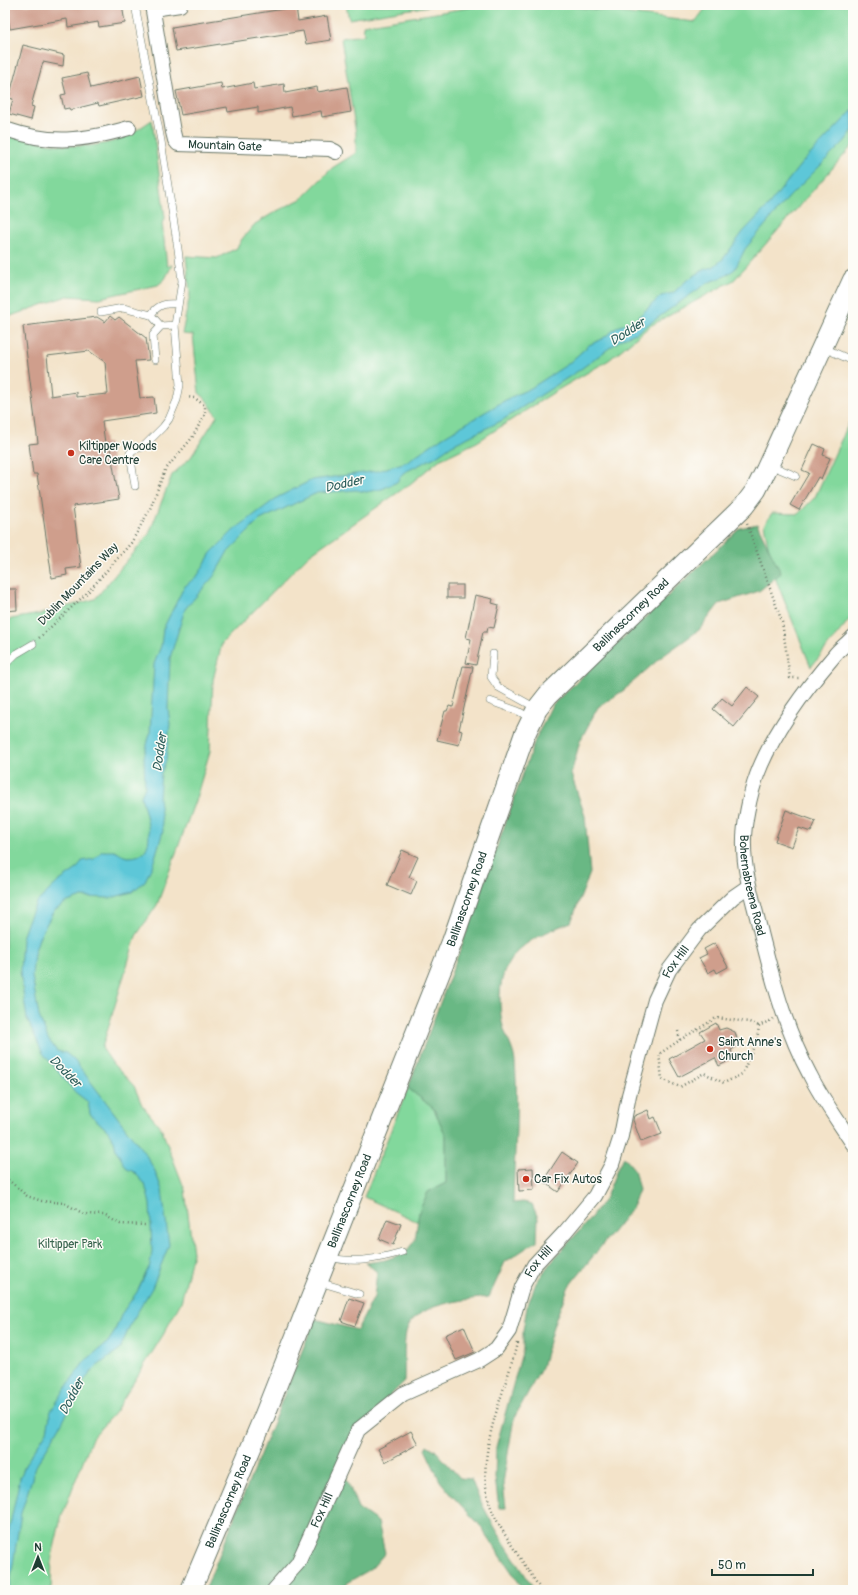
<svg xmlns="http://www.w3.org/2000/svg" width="858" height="1595" viewBox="0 0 858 1595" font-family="Pangolin,sans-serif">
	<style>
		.green { fill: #82d89c; stroke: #508a68 }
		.forest { fill: #69b884; stroke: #447a5c }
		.water { fill: #5dc7d8; stroke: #3e8286 }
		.building { fill: #cf9e8c; fill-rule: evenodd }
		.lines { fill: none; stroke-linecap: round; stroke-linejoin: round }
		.lane-casing { stroke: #697768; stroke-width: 8 }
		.street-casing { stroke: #697768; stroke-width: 16 }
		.secondary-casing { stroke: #697768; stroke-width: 22 }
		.path { stroke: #697768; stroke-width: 2.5; stroke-dasharray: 1 3; stroke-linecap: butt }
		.lane { stroke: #fff; stroke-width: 7 }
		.street { stroke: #fff; stroke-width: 14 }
		.secondary { stroke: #fff; stroke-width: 20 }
		.poi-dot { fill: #c8321e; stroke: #fdfcf7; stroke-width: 1.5 }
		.labels { text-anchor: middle; stroke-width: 3; stroke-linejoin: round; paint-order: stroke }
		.street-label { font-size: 12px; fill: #1f3d34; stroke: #fdfcf7 }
		.poi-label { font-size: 12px; fill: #1f3d34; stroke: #fdfcf7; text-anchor: start }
		.park-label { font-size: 12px; fill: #38644e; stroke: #fdfcf7 }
		.water-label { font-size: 13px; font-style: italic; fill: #2e605d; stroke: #fdfcf7 }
	</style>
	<rect width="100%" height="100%" fill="#fdfcf7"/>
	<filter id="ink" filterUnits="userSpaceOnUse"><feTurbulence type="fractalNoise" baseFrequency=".025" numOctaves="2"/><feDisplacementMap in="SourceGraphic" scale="8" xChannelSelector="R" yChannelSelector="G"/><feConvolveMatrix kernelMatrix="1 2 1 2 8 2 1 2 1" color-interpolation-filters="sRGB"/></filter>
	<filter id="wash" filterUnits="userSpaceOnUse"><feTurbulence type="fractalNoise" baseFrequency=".012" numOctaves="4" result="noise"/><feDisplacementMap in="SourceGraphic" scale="16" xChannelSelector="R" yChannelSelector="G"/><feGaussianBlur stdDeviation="0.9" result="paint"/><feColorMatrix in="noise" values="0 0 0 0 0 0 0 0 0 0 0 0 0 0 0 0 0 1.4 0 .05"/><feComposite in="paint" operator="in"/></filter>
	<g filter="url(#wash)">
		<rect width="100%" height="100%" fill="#f3e3c9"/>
		<!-- green -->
		<g class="green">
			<polygon points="346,5 436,5 349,19"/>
			<polygon points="485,5 559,5 695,22 708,5 853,5 853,145 734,280 650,326 609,360 556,391 477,442 439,460 410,484 309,555 222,643 213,680 210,751 196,798 157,905 136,936 102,1048 113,1064 134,1086 142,1105 161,1128 185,1190 193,1253 181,1302 163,1335 115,1412 92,1438 61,1518 52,1557 51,1590 5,1590 5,620 40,614 95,599 149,534 172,475 191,457 217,416 205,398 199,393 193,335 182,334 190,294 186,256 217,258 237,248 242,239 255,224 275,212 301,199 332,168 356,153 356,134 341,38 364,35 363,25"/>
			<path d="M152,120L165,218L162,223L167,266L172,265L165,279L158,285L99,298L67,296L5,318V132C43,144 87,154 125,137C134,132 143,126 152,120Z"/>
			<polygon points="853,302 853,323 845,320"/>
			<polygon points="853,414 853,615 811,667 774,575 764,525 772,513 798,514 815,497"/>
			<polygon points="408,1088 434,1109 446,1136 446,1183 428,1192 419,1212 418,1222 364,1197"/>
		</g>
		<!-- forest -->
		<g class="forest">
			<path d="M757,524L781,573L759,591L719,604L699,630L660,658L624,690L598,707L580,741L571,774L585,816L590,873L571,922C522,941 494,957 501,1016C502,1032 514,1047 515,1062C519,1109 514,1156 513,1203L523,1202L532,1204L538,1218L537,1241L505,1262L489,1297C465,1300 413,1303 406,1332C403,1348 405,1366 404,1382L389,1397L339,1460L358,1508L378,1522L385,1553L371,1569L348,1582L344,1590H205L315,1319L357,1330L374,1297L377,1272L366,1263L385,1260L405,1253L415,1240L419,1212L428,1192L446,1183V1136L434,1109L408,1088L463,942L535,740L552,705L740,528Z"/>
			<polygon points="624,1157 634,1169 639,1190 632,1208 569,1286 554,1323 542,1367 514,1418 503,1483 506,1508 499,1508 495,1478 496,1447 523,1349 523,1330 527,1307 536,1283 551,1262 589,1220 606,1197 618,1167"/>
			<path d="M427,1445L435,1450L460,1478L471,1479C486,1519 512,1554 535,1590H524L478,1523L455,1499L440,1481L425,1449Z"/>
		</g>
		<!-- water -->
		<path class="water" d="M853,110V130L845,141L789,197L745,249L735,269L725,276L707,283L636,333L623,338L578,371L501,421L452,445L435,457L403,473L397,482L382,489L366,492L356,490L317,493L260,520L227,553L214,576L185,609L170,658L168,708L170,724L166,761L161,773L159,798L163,831L153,864L145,881L132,892L111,898L82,897L65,903L53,912L39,938L34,954L32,976L39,1016L48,1039L57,1051L66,1053L75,1061L146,1155L155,1171L162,1190L169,1245L152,1288L131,1323L120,1349L96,1367L81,1384L75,1401L36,1466L21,1513L9,1590H5V1548L20,1478L26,1463L47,1431L51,1411L71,1380L85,1361L108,1342L114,1333L122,1313L137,1292L150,1265L152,1251L150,1204L145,1184L134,1172L127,1169L116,1150L114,1141L108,1131L90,1114L88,1102L75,1092L42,1052L27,1019L20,971L22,938L28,921L36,903L58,882L77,869L82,861L94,859L102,851C106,851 111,851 114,851C120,853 123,857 129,857C162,857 145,814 141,796L145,787L144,757L150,733L154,664L161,646L163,629L184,587L198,575L211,553L234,530L278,497L312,480L377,471L406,462L443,437L509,398L531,388L568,364L589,345L602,339L618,327L635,320L661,296L673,293L686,281L705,269L713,267L723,259L743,232L768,206L801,164Z"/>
		<g id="blocks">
			<!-- building -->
			<g class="building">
				<polygon points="16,5 122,5 125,23 99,27 98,22 68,27 67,19 10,29 6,7"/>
				<polygon points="296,7 298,21 327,16 331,40 306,44 303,31 176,51 172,27"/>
				<polygon points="23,45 64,55 63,66 43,62 31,106 34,107 31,120 9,114 13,99 9,98"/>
				<polygon points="87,73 91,88 140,76 144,96 99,106 98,103 70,110 69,108 64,109 61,95 66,94 62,78"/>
				<polygon points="221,83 222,89 253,83 254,89 284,84 285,93 317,87 318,92 347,87 351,112 322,117 321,111 292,116 290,107 258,113 258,107 228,112 227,107 181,115 176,91"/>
				<path d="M110,316L115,320L119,317L146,338L149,360L135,361L140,398L154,397L156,413L102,421L105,443H109L119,499L73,506L81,567L66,569L67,575L52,578L37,474H33L29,444L38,443L23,326L97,317L105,322ZM89,351L105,362L108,394L76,397V392L51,396L47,356Z"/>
				<polygon points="814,444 825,449 823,455 830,458 821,479 818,477 799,510 790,505 809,473 802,470"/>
				<rect x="447" y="585" width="16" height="13"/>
				<polygon points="5,589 16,589 17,610 5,611"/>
				<polygon points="475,595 493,599 492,603 499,605 494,628 488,627 487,632 483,632 476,665 466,663 471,639 466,638"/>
				<polygon points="463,666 473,667 459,730 462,731 459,745 437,740 445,711 447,711 449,706 453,707"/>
				<polygon points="747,687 759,697 734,727 713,709 722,698 732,706"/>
				<polygon points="786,810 816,821 811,832 799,828 792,847 775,841"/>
				<polygon points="402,850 418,857 409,877 417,881 411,895 387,885"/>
				<polygon points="715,943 728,967 717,973 715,969 708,973 699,958 707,954 704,949"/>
				<polygon points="716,1023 719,1030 726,1028 735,1032 737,1039 736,1047 731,1050 734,1058 719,1066 715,1058 679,1077 669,1059 705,1039 700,1032"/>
				<polygon points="648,1110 651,1119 655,1117 662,1134 641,1142 633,1120 634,1116"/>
				<polygon points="562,1152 578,1163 558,1192 543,1181"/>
				<polygon points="533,1168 534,1190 519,1191 518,1169"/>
				<polygon points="387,1219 401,1224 393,1245 379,1239"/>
				<polygon points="349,1298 364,1303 355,1326 341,1321"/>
				<polygon points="464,1326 475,1352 456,1360 445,1335"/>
				<polygon points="411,1431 418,1444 385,1462 378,1449"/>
			</g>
		</g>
	</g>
	<g filter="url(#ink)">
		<use href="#blocks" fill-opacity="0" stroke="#697768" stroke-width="1"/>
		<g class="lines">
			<!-- lane casing -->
			<g class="lane-casing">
				<g id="lane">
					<polyline points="135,5 161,141 178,249 182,281 175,325 180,385 177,400 169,419 163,427 143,447 133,450 130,453 135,486"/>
					<polyline points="101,312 123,308 151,315"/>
					<path d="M175,325L161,326L151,315C158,304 166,303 178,304"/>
					<polyline points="824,348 851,360"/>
					<polyline points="155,360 153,335 161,326"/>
					<polyline points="770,465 796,476"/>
					<polyline points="493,654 491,677 498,687 536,708"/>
					<polyline points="5,665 16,654 33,644"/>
					<polyline points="490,701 518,711 532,719"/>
					<path d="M329,1257C354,1264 378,1259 402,1252"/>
					<polyline points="319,1282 359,1294"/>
				</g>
			</g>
			<!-- street casing -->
			<g class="street-casing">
				<g id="street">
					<path id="s1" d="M152,5L173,132L175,140L178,144L330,149L336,152"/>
					<polyline points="153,9 180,5"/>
					<path d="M5,129C51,145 83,141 129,128"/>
					<path id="s2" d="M853,637C847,644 839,649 834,656C804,691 773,732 757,775C750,794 743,826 744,846C744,872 752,896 758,921C771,973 784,1027 810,1075C822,1099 839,1122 853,1144"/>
					<path id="s3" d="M274,1590L298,1563L358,1430L403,1394L479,1360L496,1349L509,1331L522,1287L534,1265L565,1232L595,1196L612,1164L621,1136L629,1095L655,1000L669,970L699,930L733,897L749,886"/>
				</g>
			</g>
			<!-- secondary casing -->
			<g class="secondary-casing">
				<g id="secondary">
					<path id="s4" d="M191,1590L264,1417L452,942L524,736L537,709L548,695L744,506L756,490L766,470L853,280"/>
				</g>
			</g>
			<!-- path -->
			<g class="path">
				<polyline points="747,524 782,622 790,678 799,678"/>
				<polyline points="39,638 88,592 131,543 150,509 165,470 192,438 205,414 205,406 195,398 187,397"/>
				<polyline points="5,697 7,706 5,713"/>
				<polyline points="678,1031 680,1040 659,1054 662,1079 680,1087 704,1073 724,1083 742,1074 757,1040 759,1026 773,1019"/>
				<polyline points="680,1040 716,1018 749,1022 759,1026"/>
				<polyline points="5,1177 27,1196 42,1201 64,1203 84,1214 104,1215 120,1224 146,1225"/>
				<path d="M517,1343C505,1396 469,1462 494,1515C506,1539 526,1566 541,1590"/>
			</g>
			<!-- lane -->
			<use href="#lane" class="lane"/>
			<!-- street -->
			<use href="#street" class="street"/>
			<!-- secondary -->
			<use href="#secondary" class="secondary"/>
		</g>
	</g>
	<!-- markers -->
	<g class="poi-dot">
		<circle cx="71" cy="453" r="4"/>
		<circle cx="710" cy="1049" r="4"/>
		<circle cx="526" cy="1179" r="4"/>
	</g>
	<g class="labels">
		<!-- street labels -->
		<g class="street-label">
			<text dy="4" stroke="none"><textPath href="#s1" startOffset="189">Mountain Gate</textPath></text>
			<text transform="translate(78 584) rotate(-46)" y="4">Dublin Mountains Way</text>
			<text dy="4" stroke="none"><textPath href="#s4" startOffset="1080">Ballinascorney Road</textPath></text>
			<text dy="4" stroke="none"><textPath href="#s2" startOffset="282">Bohernabreena Road</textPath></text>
			<text dy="4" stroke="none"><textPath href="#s4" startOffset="744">Ballinascorney Road</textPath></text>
			<text dy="4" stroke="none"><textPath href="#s3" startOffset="778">Fox Hill</textPath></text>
			<text dy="4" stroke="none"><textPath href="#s4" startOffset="420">Ballinascorney Road</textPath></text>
			<text dy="4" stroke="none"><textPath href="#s3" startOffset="442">Fox Hill</textPath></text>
			<text dy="4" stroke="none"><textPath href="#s4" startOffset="96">Ballinascorney Road</textPath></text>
			<text dy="4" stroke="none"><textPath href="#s3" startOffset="94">Fox Hill</textPath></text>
		</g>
		<!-- poi labels -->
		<g class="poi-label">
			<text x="79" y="450">Kiltipper Woods<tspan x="79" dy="14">Care Centre</tspan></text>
			<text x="718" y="1046">Saint Anne's<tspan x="718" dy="14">Church</tspan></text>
			<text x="534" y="1183">Car Fix Autos</text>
		</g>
		<!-- park labels -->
		<g class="park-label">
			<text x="70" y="1248">Kiltipper Park</text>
		</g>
		<!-- water labels -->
		<g class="water-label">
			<text transform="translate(627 331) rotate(-33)" y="5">Dodder</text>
			<text transform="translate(344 483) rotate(-13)" y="5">Dodder</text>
			<text transform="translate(159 752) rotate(-82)" y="5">Dodder</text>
			<text transform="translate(66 1071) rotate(45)" y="5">Dodder</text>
			<text transform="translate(71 1396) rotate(-62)" y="5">Dodder</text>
		</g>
	</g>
	<!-- margin -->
	<rect width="858" height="1595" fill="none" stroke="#fdfcf7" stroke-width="20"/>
	<!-- north arrow -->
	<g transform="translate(38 1557)" stroke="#fdfcf7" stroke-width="3" paint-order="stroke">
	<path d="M0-3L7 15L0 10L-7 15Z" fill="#1f3d34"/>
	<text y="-6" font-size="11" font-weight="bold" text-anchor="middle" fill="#1f3d34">N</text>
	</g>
	<!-- scale -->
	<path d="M712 1569v6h101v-6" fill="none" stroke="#1f3d34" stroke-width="2"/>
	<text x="718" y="1569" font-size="12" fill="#1f3d34" stroke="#fdfcf7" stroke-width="3" paint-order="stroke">50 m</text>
</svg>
